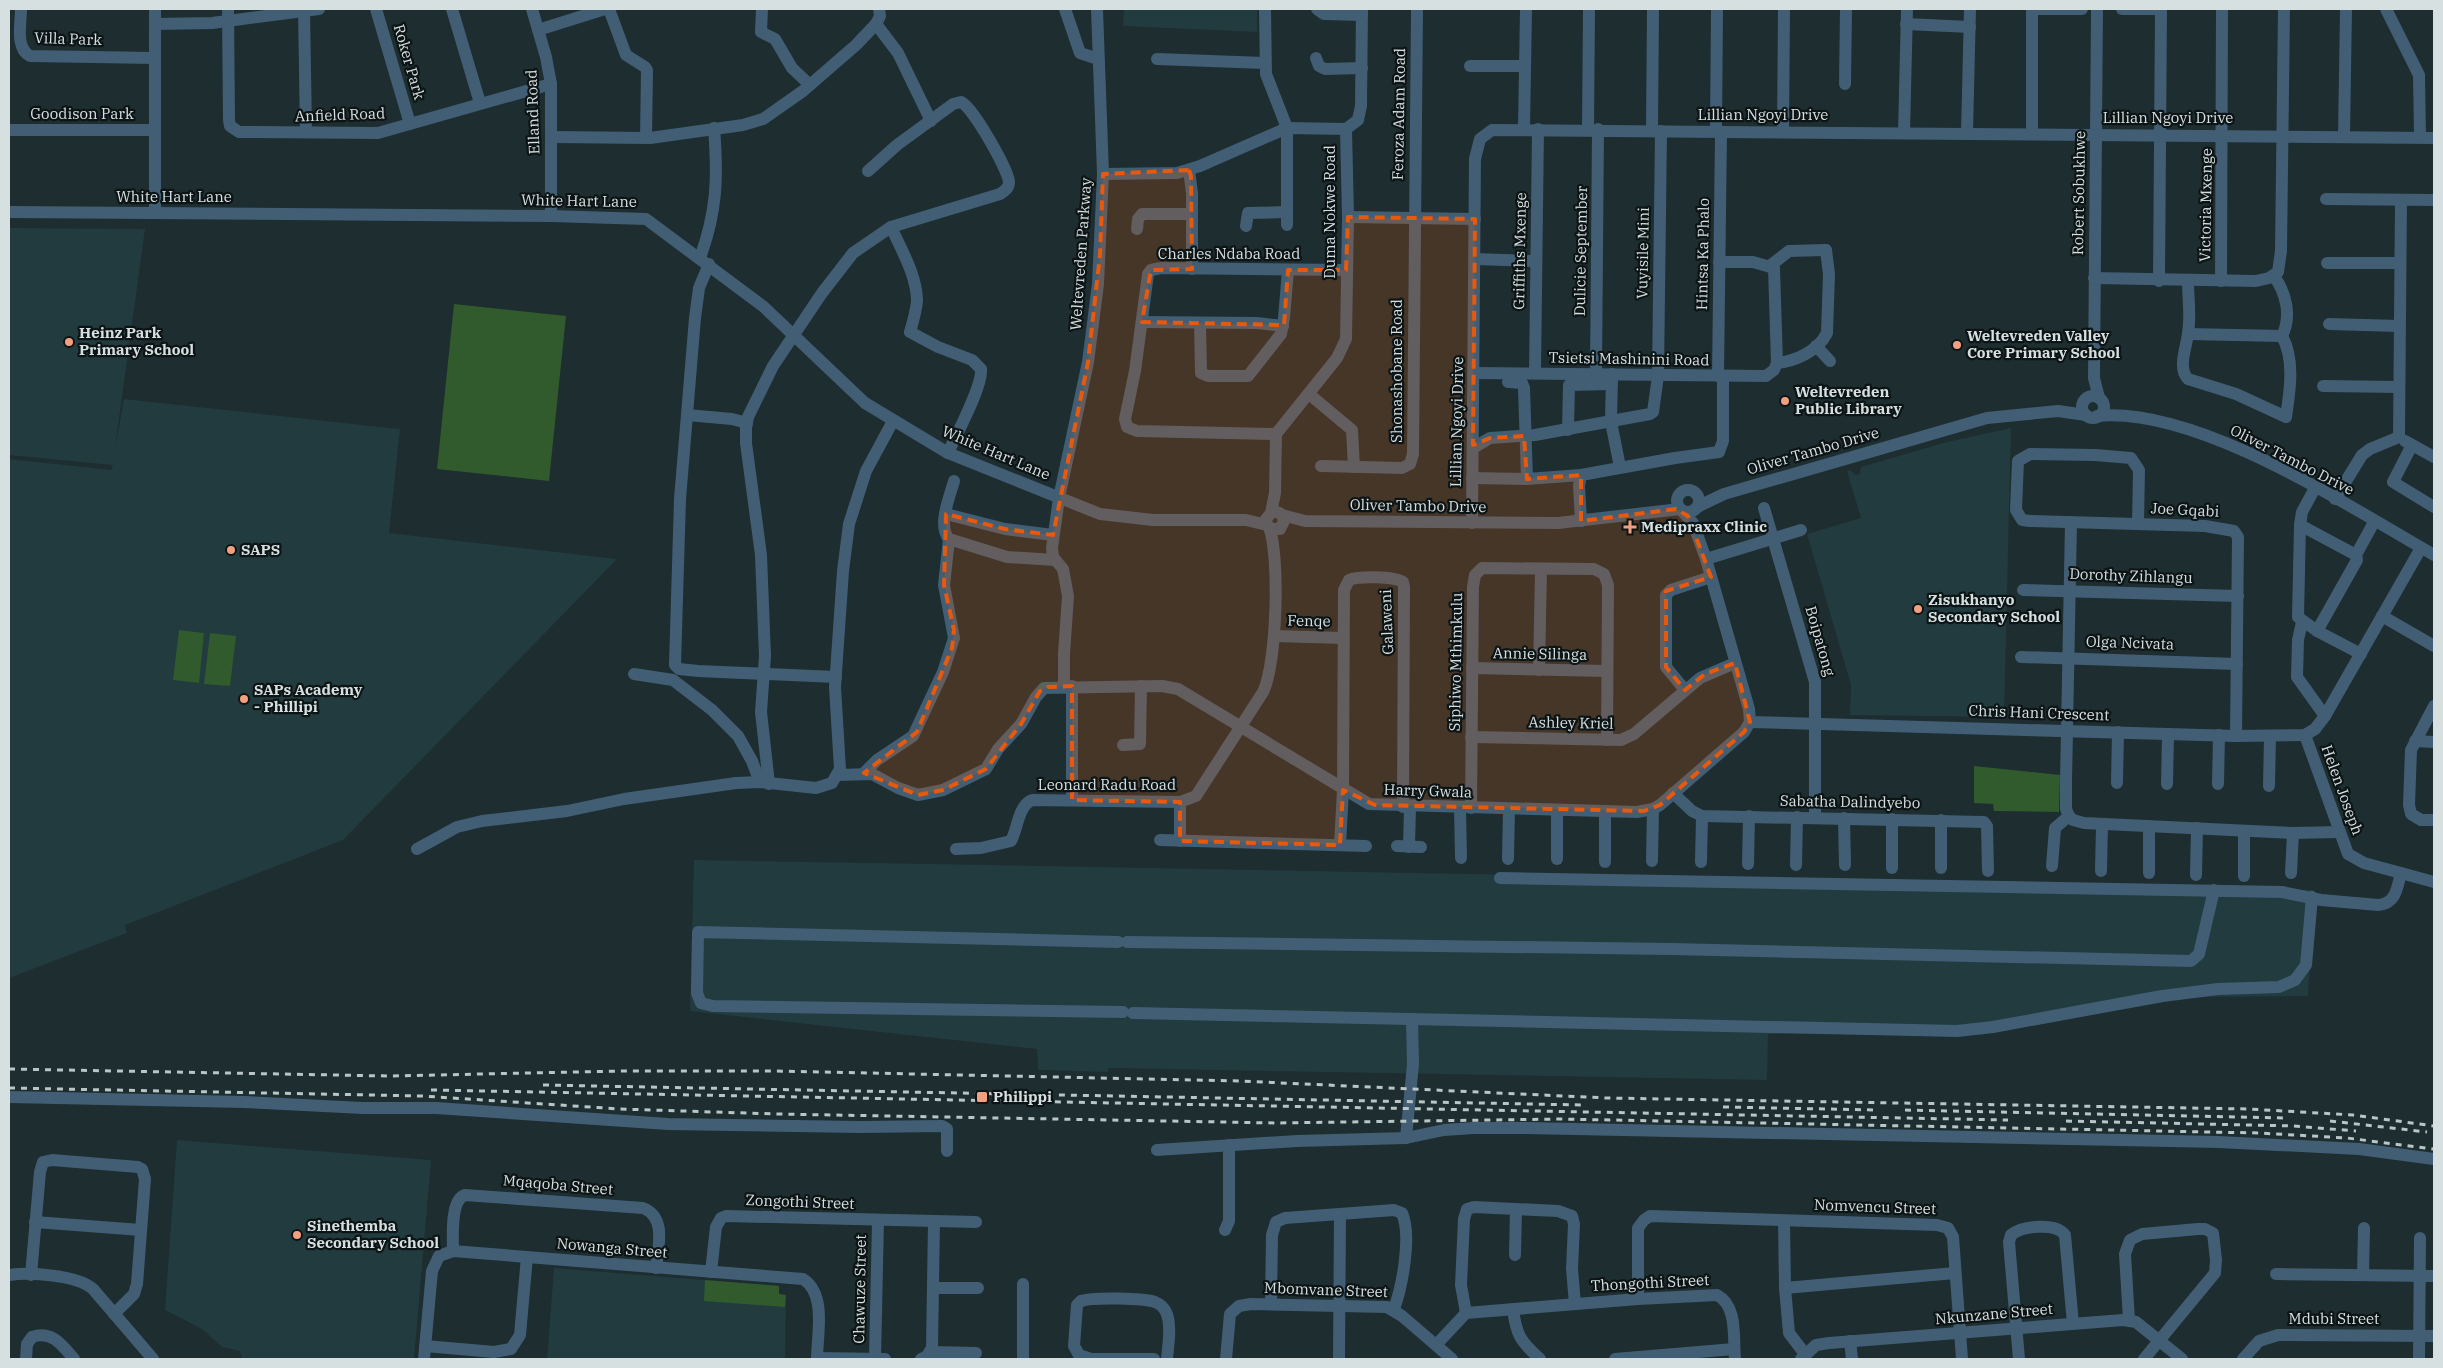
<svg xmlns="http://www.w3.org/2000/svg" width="2443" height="1368" viewBox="0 0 2443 1368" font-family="'IBM Plex Serif',serif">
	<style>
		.built { fill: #223b3f }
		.green { fill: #315a2d }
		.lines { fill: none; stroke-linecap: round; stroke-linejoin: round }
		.minor { stroke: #415e74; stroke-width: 12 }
		.rail { stroke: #bac5c6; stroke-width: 3; stroke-dasharray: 6 6; stroke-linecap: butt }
		.marked { fill: #e8590c; fill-opacity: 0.2; stroke: #e8590c; stroke-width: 4; stroke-dasharray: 10 6; stroke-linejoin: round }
		.poi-dot { fill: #f2a07f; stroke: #0d1415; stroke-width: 2 }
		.labels { text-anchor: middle; stroke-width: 4.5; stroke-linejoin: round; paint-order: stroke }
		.street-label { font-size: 15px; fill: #d6e0e1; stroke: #0d1415 }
		.poi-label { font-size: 15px; font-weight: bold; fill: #d6e0e1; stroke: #0d1415; text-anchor: start }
	</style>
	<rect width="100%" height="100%" fill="#1d2d30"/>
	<!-- built -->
	<g class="built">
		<polygon points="1124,9 1257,9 1257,32 1123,26"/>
		<polygon points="9,228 145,229 115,448 124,399 400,429 389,533 617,559 343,840 125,925 127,933 9,978 9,459 111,470 113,465 9,455"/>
		<polygon points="2011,428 2004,717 1850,715 1851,685 1807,534 1861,518 1847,471 1850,470 1855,475 1860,474 1861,467 1947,442"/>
		<polygon points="694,860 993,865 2314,890 2308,996 2194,997 1979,1035 1768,1034 1767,1080 1108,1068 1108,1072 1038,1070 1037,1049 690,1011"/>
		<polygon points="177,1140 431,1160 414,1359 242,1359 240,1351 222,1347 202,1329 165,1310"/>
		<polygon points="554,1268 779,1286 779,1294 786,1295 785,1359 547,1359"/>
	</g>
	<!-- green -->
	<g class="green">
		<polygon points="454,304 566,316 549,481 437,469"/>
		<polygon points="179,630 204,633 199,683 173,680"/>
		<polygon points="210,633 236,636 230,686 204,684"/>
		<polygon points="1974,766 2060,775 2059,812 1994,811 1993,804 1974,803"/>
		<polygon points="705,1280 779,1286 779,1294 786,1295 785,1307 704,1301"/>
	</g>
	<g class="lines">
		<!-- minor -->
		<g class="minor">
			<path d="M21,9C21,23 15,48 30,56L155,58"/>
			<polyline points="155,9 155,213"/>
			<polyline points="228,9 229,120 230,126 239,132 378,133 551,84"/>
			<polyline points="304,9 306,132"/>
			<polyline points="376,9 410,124"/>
			<polyline points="452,9 480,103"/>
			<polyline points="532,9 546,57 551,84 551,216"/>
			<polyline points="609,9 626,55 645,67 647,70 646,138"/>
			<polyline points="762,9 761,32 775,39 792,68 810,85"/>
			<polyline points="1065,9 1080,53 1098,59"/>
			<polyline points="1265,9 1266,74 1287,128 1287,225"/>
			<polyline points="1317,9 1324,14 1362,15"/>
			<polyline points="2032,9 2032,134"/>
			<polyline points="2032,9 2082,9"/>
			<polyline points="2097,9 2094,378 2099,398"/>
			<polyline points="2122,9 2161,9"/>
			<polyline points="2386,9 2419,75 2420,137"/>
			<polyline points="155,24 212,23 319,9"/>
			<polyline points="876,24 898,53 931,121"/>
			<polyline points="1906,24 1970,27"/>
			<polyline points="538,30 605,9"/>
			<polyline points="1316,58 1319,66 1325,69 1362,68"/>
			<polyline points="1157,59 1264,63"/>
			<polyline points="1470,66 1525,66"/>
			<polyline points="1845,84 1846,9"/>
			<polyline points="1346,129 1358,120 1361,106 1362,9"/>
			<polyline points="1524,129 1526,9"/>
			<polyline points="1588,129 1589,9"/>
			<polyline points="9,130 155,130"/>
			<polyline points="1652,130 1653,9"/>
			<polyline points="1716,131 1717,9"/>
			<polyline points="1783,132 1784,9"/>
			<polyline points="1904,133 1907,9"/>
			<polyline points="1967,133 1970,9"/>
			<polyline points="2344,136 2346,9"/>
			<polyline points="552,137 650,138 743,125 763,119 803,91 856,45 876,24 880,16 879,9"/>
			<polyline points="1189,170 1192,193 1192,269"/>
			<polyline points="1103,174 1177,173 1200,166 1287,128 1346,129"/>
			<polyline points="2326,199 2434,200"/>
			<polyline points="9,212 551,216 646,219 764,307 865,403 948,453 1100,514 1153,520 1246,520 1267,525"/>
			<polyline points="1348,217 1475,219"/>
			<polyline points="1246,226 1248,213 1287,212"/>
			<path d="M891,227C901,249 917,276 917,301C916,312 913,322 910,332L938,347L972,360L981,369C983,386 956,435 948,453"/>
			<polyline points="1137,229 1138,219 1142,214 1192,214"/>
			<path d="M700,258C717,211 718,178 714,128"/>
			<polyline points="1475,259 1535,261"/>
			<polyline points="2327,263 2400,263"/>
			<polyline points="709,264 699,288 695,318 680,499 675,665 679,669 698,671 836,677"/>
			<polyline points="1771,265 1789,251 1826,250"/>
			<path d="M2274,276C2286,293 2292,316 2282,336"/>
			<polyline points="2094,278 2256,281 2269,278 2278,272 2281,251 2284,9"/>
			<polyline points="2159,281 2161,9"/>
			<path d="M2188,281C2188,298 2191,316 2188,333C2187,346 2177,368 2188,379L2236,394L2286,417C2290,391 2295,359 2282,336"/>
			<polyline points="2221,281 2222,9"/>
			<polyline points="1142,322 1257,323 1283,326"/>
			<polyline points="1200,323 1201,373 1208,376 1248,376 1281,334 1284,318 1288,270"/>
			<polyline points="2329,324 2399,326"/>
			<polyline points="2188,334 2282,336"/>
			<polyline points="1816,346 1830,361"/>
			<path d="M1777,363C1796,361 1818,351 1827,333L1829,274L1826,250"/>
			<polyline points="1474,373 1766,376 1774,370 1777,363 1774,268 1753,262 1719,262"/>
			<polyline points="1535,373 1538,129"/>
			<polyline points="1596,374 1598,129"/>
			<polyline points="1612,374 1611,422 1620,467"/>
			<polyline points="1718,376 1721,132"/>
			<polyline points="1508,382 1522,383 1524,388 1527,479 1581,475"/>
			<polyline points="2323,386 2399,387"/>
			<polyline points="1309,394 1352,430 1354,467"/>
			<circle cx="2093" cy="407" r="11"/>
			<polyline points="687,415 732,419 747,423"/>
			<path d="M2097,416C2197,406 2348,506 2434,555"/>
			<polyline points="1568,430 1569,385 1612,384"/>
			<polyline points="1276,434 1137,431 1127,427 1125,419 1135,371 1148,274 1151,270 1161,268 1346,270"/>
			<polyline points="2399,437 2401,200"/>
			<polyline points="2405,441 2434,457"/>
			<polyline points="2412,445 2393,482 2434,507"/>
			<polyline points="1473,448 1490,438 1535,435 1650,414 1653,412 1658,376 1661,131"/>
			<polyline points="1321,466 1402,468 1410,464 1413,454 1417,9"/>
			<polyline points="1472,478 1527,479"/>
			<path d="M954,481C950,496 937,526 949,539L1007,557L1055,560"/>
			<polyline points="2315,488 2302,512 2300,525 2298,617 2317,631 2361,654"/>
			<circle cx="1688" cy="501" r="11"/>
			<polyline points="2335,499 2362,455 2370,449 2399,437"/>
			<polyline points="1697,507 1724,494 1987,418 2058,411 2086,415"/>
			<polyline points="1764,508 1815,682 1815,818"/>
			<path d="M1271,513C1278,510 1283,514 1284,521L1280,529H1271L1267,525L1266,519L1271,513L1275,493L1276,434L1337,358L1346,339L1348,217L1346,129"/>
			<polyline points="946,514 1005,529 1053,535"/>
			<polyline points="1282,515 1305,521 1558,523 1680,509"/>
			<polyline points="1581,521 1579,486 1581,475 1675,458 1719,452 1723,441 1723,377"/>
			<polyline points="1472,523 1475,159 1480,139 1492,130 2434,138"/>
			<polyline points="2138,524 2139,470 2131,458 2095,455 2030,454 2018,461 2016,510 2022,520 2030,521 2205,526 2234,531 2238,537 2236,736"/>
			<polyline points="2300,525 2356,555 2357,560 2317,631"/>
			<polyline points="2356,555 2374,522"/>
			<polyline points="1706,559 1801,530"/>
			<polyline points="2023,590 2238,596"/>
			<polyline points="2382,616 2434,646"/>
			<polyline points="2302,622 2298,640 2297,677 2325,716"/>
			<polyline points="1274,636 1343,638"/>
			<polyline points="2021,657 2237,664"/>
			<polyline points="1472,668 1607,671"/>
			<polyline points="1539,670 1541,569"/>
			<polyline points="634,674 673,680 712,710 738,736 752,761 760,782"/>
			<polyline points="1072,686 1072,800"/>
			<polyline points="1064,687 1064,654 1068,596 1063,569 1053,557 1052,548 1059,498 1088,362 1098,284 1103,174 1097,9"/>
			<polyline points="1685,690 1666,667 1666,595 1671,590 1711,577"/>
			<polyline points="2434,706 2411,750 2409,805 2411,814 2421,820 2434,820"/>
			<polyline points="1750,722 2236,736 2305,735 2315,729 2325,716 2421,548"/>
			<polyline points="2305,735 2348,854 2364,863 2434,882"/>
			<polyline points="1471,737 1621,740 1634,734 1700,678 1735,663"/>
			<polyline points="2415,741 2434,742"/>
			<polyline points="1123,745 1140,744 1141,686"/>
			<polyline points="864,773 877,760 913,736 943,672 954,638 944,585 949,539"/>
			<polyline points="838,775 872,774 898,788 918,795 943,790 986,769 998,749 1021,724 1036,697 1044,688 1162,686 1178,689 1188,695 1369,804 1637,812 1653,809 1660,805 1744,732 1750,722 1749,709 1706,559 1693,523 1682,511"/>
			<polyline points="2117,783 2118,732"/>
			<path d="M769,784L761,712L765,656L761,555L746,443V428L748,417L773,366L822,293L853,253L891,227L1000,194C1005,191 1009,188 1009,182C1008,169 972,106 961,102L953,104L897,145L868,171"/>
			<polyline points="2167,784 2168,734"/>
			<polyline points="2218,784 2219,735"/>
			<polyline points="2269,786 2270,736"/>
			<polyline points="1673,793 1692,811 1702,816 1984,822 1987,826 1988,871"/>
			<polyline points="1460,808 1461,858"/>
			<polyline points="1471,808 1473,587 1475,575 1482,568 1594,569 1604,574 1608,585 1607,740"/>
			<polyline points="2069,816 2066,809 2066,781 2071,522"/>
			<polyline points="2069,816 2073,820 2084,823 2293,833 2339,832"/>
			<polyline points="1844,818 1845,865"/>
			<polyline points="2149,826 2149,873"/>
			<polyline points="1160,840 1366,846"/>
			<polyline points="1180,841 1180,802"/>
			<path d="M1340,845L1343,790L1344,590L1349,580C1358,576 1394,576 1403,582L1404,587L1403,807"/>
			<polyline points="1397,846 1421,847"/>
			<polyline points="1409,847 1410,807"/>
			<polyline points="417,849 457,827 482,821 567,811 624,799 736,783 760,782 816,788 832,783 840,769 835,687 843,571 849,524 866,471 893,421"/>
			<path d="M956,849L981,848L1011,841C1018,828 1018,806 1032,800L1180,802L1196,796L1263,692C1277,664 1280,555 1269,527"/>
			<polyline points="1508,859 1509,809"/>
			<polyline points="1557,859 1557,810"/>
			<polyline points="1652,861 1653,809"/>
			<polyline points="1605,862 1605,811"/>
			<polyline points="1701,862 1702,816"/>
			<polyline points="1748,864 1749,816"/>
			<polyline points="1796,865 1797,817"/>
			<polyline points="2052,866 2055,828 2069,816"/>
			<polyline points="1892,868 1892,819"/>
			<polyline points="1941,868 1941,820"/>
			<polyline points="2101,871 2102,824"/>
			<polyline points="2291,873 2293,833"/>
			<polyline points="2196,875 2197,828"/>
			<polyline points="2244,876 2244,831"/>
			<path d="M1500,878L2282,892L2321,900L2378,905C2396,904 2397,888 2401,873"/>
			<polyline points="1118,942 698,932 697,993 701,1003 713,1006 1123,1012"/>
			<polyline points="1127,942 1671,949 2191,961 2199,954 2214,890"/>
			<polyline points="1133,1013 1957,1031 1993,1027 2162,996 2218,989 2279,987 2295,980 2306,965 2312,897"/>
			<polyline points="9,1097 244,1102 363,1108 436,1108 668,1124 860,1127 942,1126 947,1129 947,1151"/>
			<polyline points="1406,1138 1413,1064 1412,1019"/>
			<polyline points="1157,1150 1297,1141 1406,1138 1444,1130 1473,1128 1526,1128 2219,1142 2359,1149 2434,1159"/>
			<polyline points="1784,1221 1785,1288 1789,1333 1805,1354"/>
			<polyline points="35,1222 141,1230"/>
			<polyline points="1225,1230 1229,1221 1229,1145"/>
			<path d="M453,1251C453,1237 450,1200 465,1195L643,1208C667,1217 658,1248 656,1268"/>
			<polyline points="1515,1255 1516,1209"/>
			<polyline points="711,1272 716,1227 721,1218 726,1216 976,1222"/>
			<polyline points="2276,1274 2434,1276"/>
			<path d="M9,1275C30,1272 77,1275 93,1289L153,1359"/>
			<polyline points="31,1275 40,1172 43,1162 52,1160 138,1167 142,1169 145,1179 137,1284 134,1294 114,1314"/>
			<polyline points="2363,1275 2364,1228"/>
			<polyline points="933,1288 978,1288"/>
			<polyline points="1785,1288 1955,1273"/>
			<polyline points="1638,1299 1638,1228 1644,1220 1650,1216 1937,1225 1948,1228 1953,1237 1962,1359"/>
			<path d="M1271,1304L1272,1235L1276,1222L1285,1218L1394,1210L1402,1213C1412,1236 1402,1287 1394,1309"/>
			<path d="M1513,1309C1516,1335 1521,1342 1540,1359"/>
			<polyline points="1466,1313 1461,1285 1464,1219 1467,1209 1474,1207 1558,1211 1572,1216 1574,1224 1572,1269 1575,1304"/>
			<polyline points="2129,1320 2125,1254 2130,1240 2142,1234 2198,1229 2205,1229 2213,1233 2216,1260 2215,1273 2144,1359"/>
			<polyline points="1850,1341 1852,1359"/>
			<path d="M1436,1345L1466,1313L1638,1299L1717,1295C1738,1306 1733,1338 1735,1359"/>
			<polyline points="425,1346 494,1352 511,1349 520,1335 527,1257"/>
			<polyline points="930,1352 976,1353"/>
			<polyline points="817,1358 885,1359"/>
			<path d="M26,1359L27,1344L32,1337C52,1330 62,1345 74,1359"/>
			<path d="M424,1359L432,1271L439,1256L453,1251L803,1279C827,1294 817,1335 817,1359"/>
			<polyline points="875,1359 878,1220"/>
			<polyline points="921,1359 927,1356 932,1348 934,1222"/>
			<polyline points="1023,1359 1023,1284"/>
			<path d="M1154,1359H1091L1079,1355L1074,1346L1077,1305L1081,1301C1092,1297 1144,1298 1155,1302C1160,1304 1164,1308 1166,1312C1172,1325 1168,1346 1167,1359"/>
			<polyline points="1226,1359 1230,1314 1239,1306 1251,1304 1387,1307 1402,1316 1452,1359"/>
			<polyline points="1339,1359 1340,1214"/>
			<polyline points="1615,1359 1734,1349"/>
			<polyline points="1801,1359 1816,1345 1829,1343 2123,1320 2136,1322 2182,1359"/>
			<path d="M2019,1359L2009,1242L2011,1235C2022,1226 2056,1222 2065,1235L2073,1324"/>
			<polyline points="2243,1359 2259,1341 2278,1335 2434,1336"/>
			<polyline points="2419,1359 2420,1238"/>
		</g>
		<!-- rail -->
		<g class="rail">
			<polyline points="9,1069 389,1076 623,1071 775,1071 1240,1081 1607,1098 2249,1109 2353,1115 2434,1126"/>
			<polyline points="543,1085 1583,1105"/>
			<polyline points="9,1088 422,1096 620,1109 777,1114 1277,1123 1561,1119 2259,1133 2347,1138 2434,1149"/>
			<polyline points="431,1090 2008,1120"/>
			<polyline points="1723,1107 1878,1110"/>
			<polyline points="1905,1110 2283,1118"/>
			<polyline points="2066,1121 2294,1126 2356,1131"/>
			<polyline points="2330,1121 2427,1132"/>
		</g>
	</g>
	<!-- marked area -->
	<path class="marked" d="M1189,170L1191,176L1192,269L1151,270L1142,322L1284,325L1288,270H1346L1348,217L1475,219L1473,445L1490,438L1524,436L1527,479L1581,475V521L1676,509L1688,516L1711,577L1666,591V667L1685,690L1705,674L1735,663L1750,722L1744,732L1660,805L1644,811L1375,805L1343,790L1340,845L1180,841V802L1072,800V686L1048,687L1040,691L1021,724L986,769L943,790L918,795L864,773L917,732L952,648L954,630L944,585L946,514L1005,529L1053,535L1088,362L1100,255L1103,174Z"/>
	<!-- markers -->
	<g class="poi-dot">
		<circle cx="69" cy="342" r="5"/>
		<circle cx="1957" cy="345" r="5"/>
		<circle cx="1785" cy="401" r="5"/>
		<path d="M1627.5 519.5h5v5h5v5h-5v5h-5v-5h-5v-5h5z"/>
		<circle cx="231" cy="550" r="5"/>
		<circle cx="1918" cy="609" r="5"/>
		<circle cx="244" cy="699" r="5"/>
		<rect x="976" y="1091" width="12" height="12" rx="2.5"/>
		<circle cx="297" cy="1235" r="5"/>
	</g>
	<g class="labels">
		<!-- street labels -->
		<g class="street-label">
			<text transform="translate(68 39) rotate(2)" y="5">Villa Park</text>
			<text transform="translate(409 62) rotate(74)" y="5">Roker Park</text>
			<text transform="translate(533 112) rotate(-92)" y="5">Elland Road</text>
			<text x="82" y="119">Goodison Park</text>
			<text transform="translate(1399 114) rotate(-89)" y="5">Feroza Adam Road</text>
			<text transform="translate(340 115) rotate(-2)" y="5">Anfield Road</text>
			<text x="1763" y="120">Lillian Ngoyi Drive</text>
			<text x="2168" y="123">Lillian Ngoyi Drive</text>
			<text transform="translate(2079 193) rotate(-89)" y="5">Robert Sobukhwe</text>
			<text x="174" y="202">White Hart Lane</text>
			<text transform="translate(579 201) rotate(1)" y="5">White Hart Lane</text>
			<text transform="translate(2206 205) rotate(-89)" y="5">Victoria Mxenge</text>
			<text transform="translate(1330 212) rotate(-90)" y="5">Duma Nokwe Road</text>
			<text transform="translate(1520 251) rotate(-89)" y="5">Griffiths Mxenge</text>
			<text transform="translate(1581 251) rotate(-89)" y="5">Dulicie September</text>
			<text transform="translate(1643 253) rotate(-89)" y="5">Vuyisile Mini</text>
			<text transform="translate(1081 254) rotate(-86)" y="5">Weltevreden Parkway</text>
			<text x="1229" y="259">Charles Ndaba Road</text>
			<text transform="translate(1703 254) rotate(-89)" y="5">Hintsa Ka Phalo</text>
			<text transform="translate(1629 359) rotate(1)" y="5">Tsietsi Mashinini Road</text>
			<text transform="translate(1397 371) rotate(-90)" y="5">Shonashobane Road</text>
			<text transform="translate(1457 422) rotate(-89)" y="5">Lillian Ngoyi Drive</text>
			<text transform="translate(1813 451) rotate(-16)" y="5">Oliver Tambo Drive</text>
			<text transform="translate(996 453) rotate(23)" y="5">White Hart Lane</text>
			<text transform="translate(2292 460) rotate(27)" y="5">Oliver Tambo Drive</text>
			<text transform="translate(1418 506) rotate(1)" y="5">Oliver Tambo Drive</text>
			<text transform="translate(2185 510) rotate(3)" y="5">Joe Gqabi</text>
			<text transform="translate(2131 576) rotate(2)" y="5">Dorothy Zihlangu</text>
			<text transform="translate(1309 621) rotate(1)" y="5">Fenqe</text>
			<text transform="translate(1387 622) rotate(-92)" y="5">Galaweni</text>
			<text transform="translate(1820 641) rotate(74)" y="5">Boipatong</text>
			<text transform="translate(2130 643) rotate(2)" y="5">Olga Ncivata</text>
			<text transform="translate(1540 654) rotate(1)" y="5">Annie Silinga</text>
			<text transform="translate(1456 662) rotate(-89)" y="5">Siphiwo Mthimkulu</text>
			<text transform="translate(2039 713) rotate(2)" y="5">Chris Hani Crescent</text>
			<text transform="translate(1571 723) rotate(1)" y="5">Ashley Kriel</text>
			<text x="1107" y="790">Leonard Radu Road</text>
			<text transform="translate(2342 790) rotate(70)" y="5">Helen Joseph</text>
			<text transform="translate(1428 791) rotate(2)" y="5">Harry Gwala</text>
			<text transform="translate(1850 802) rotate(1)" y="5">Sabatha Dalindyebo</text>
			<text transform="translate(558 1185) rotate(5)" y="5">Mqaqoba Street</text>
			<text transform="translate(800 1202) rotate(2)" y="5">Zongothi Street</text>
			<text transform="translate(1875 1207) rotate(2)" y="5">Nomvencu Street</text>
			<text transform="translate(612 1248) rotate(5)" y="5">Nowanga Street</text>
			<text transform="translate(1650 1283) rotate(-3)" y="5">Thongothi Street</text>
			<text transform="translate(860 1289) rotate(-89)" y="5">Chawuze Street</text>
			<text transform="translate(1326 1290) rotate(2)" y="5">Mbomvane Street</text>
			<text transform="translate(1994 1314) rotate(-5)" y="5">Nkunzane Street</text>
			<text x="2334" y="1324">Mdubi Street</text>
		</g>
		<!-- poi labels -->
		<g class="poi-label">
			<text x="79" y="338">Heinz Park<tspan x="79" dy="17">Primary School</tspan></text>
			<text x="1967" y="341">Weltevreden Valley<tspan x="1967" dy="17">Core Primary School</tspan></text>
			<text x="1795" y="397">Weltevreden<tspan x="1795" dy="17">Public Library</tspan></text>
			<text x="1641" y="532">Medipraxx Clinic</text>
			<text x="241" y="555">SAPS</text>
			<text x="1928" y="605">Zisukhanyo<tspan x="1928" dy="17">Secondary School</tspan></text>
			<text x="254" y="695">SAPs Academy<tspan x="254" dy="17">- Phillipi</tspan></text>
			<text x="993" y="1102">Philippi</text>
			<text x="307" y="1231">Sinethemba<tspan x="307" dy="17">Secondary School</tspan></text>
		</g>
	</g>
	<!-- border -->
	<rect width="2443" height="1368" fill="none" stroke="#d6e0e1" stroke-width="20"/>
</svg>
